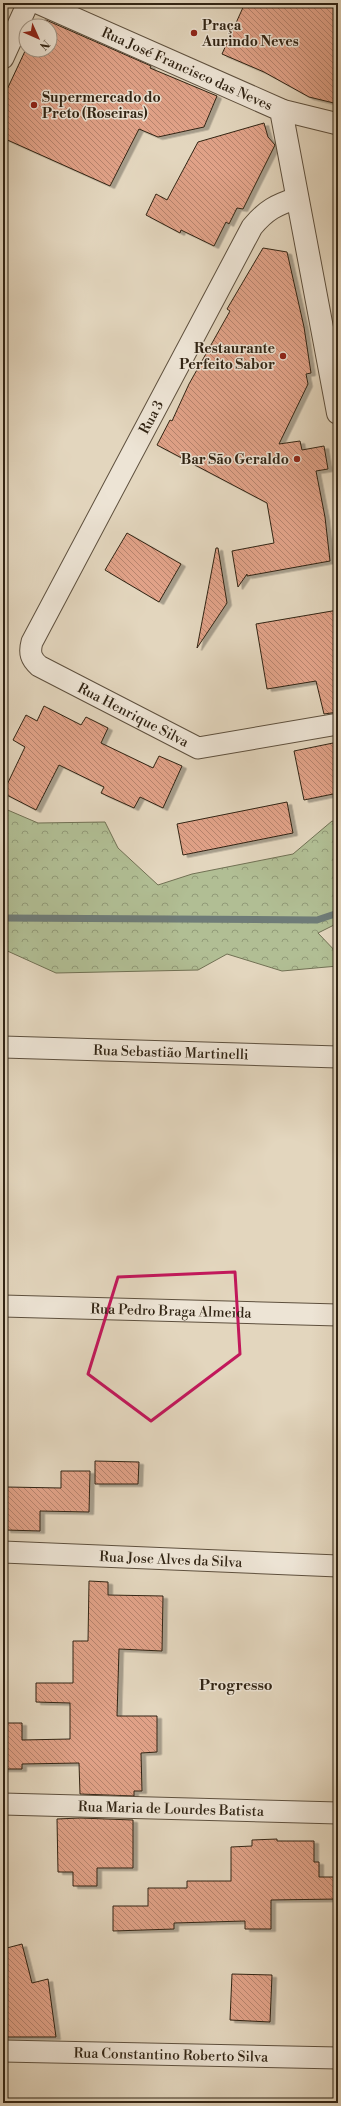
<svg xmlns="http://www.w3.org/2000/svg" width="341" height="2106" viewBox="0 0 341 2106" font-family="'Libre Bodoni',serif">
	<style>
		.forest { fill: url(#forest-crowns); stroke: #717154 }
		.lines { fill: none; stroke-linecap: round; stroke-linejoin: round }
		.stream { stroke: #6f7c78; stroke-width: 7 }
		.building { fill: url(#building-back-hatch); stroke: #312414; filter: url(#shadow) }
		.minor-casing { stroke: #5e503e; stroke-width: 23 }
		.tertiary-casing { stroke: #5e503e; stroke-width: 24 }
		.minor { stroke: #ede4d5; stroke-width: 21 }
		.tertiary { stroke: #ede4d5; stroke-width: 22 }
		.marked { fill: none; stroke: #c2185b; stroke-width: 3; stroke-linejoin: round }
		.poi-dot { fill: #8f2418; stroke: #ede4d5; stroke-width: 1.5 }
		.labels { text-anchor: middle; stroke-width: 3; stroke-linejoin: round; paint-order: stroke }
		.poi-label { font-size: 14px; font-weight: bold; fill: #312414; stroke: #ede4d5; text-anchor: start }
		.street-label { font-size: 14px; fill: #312414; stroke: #ede4d5 }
		.neighbourhood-label { font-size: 15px; font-weight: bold; fill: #312414; stroke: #ede4d5 }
	</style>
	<defs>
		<pattern id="forest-crowns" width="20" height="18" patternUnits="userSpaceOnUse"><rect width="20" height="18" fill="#b1be94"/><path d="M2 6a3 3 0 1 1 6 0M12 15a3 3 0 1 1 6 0" fill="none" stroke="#919a78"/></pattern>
		<pattern id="building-back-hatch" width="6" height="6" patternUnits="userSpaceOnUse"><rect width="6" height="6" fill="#e1a288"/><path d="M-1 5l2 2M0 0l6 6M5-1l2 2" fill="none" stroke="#b7846e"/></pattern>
		<filter id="shadow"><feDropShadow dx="4.5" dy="2.5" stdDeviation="0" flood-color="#0004"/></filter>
	</defs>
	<rect width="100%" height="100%" fill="#e3d6be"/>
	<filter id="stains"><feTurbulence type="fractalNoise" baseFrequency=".005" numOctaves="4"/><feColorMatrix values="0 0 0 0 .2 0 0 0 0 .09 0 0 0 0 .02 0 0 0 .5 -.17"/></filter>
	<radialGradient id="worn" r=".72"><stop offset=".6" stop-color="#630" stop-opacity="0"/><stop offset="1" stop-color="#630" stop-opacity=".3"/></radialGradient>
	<!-- forest -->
	<polygon class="forest" points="3,808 38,823 105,822 118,848 158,885 192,874 293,854 332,821 338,823 338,923 318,933 338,954 338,966 282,971 227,954 198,970 56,973 3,949"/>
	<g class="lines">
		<!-- stream -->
		<polyline class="stream" points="3,918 317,920 338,913"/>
	</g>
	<!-- building -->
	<g class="building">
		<polygon points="245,3 338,3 338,104 309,97 264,72 222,54"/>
		<polygon points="46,20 151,66 150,68 217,96 204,127 158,137 139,129 110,186 3,138 3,98 26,49 50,50 50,26 37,26 38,22"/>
		<polygon points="264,123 268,137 275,145 243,209 237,208 229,224 226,222 214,246 181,230 180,233 146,215 156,194 167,200 198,142"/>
		<polygon points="263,248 287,252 304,327 311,373 306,374 308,384 279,444 300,441 302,450 324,446 328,469 316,471 325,517 330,561 247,576 247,574 238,587 232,551 274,543 267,503 157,445 170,420 172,421 189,384 230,311 227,309"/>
		<polygon points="127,533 181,564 159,602 105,570"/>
		<polygon points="216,548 218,548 227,603 197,648"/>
		<polygon points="338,610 338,712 324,714 316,681 267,689 256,624"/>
		<polygon points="44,706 81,725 86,717 108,728 101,743 153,768 159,756 182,766 163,808 140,797 134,808 101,793 104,787 59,765 36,810 3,793 25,747 13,740 26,715 37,721"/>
		<polygon points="338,742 338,793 304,800 294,751"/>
		<polygon points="287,802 293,833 183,855 177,824"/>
		<polygon points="95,1461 139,1462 138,1484 95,1484"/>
		<polygon points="61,1471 90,1471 89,1512 40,1511 40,1531 6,1530 7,1487 61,1488"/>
		<polygon points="89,1581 108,1582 108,1595 163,1596 162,1651 119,1649 117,1716 157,1716 157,1752 141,1753 142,1791 134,1791 134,1796 80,1794 79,1763 22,1764 22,1769 3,1769 3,1723 22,1723 22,1740 70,1739 70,1703 36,1702 36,1683 73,1683 73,1641 88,1641"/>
		<polygon points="80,1818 133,1820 133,1868 97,1868 97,1886 73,1886 73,1872 58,1872 57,1819"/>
		<polygon points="277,1839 277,1841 314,1841 314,1862 319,1862 319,1877 338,1877 338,1899 271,1900 271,1929 245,1929 245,1921 174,1923 174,1929 113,1931 113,1906 148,1906 148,1888 187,1888 187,1881 231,1881 231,1847 252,1846 252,1840"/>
		<polygon points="22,1944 32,1983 48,1979 56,2037 3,2037 3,1949"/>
		<polygon points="232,1974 272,1975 270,2022 230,2020"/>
	</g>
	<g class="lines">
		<!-- minor casing -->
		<g class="minor-casing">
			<g id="minor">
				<polyline points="3,58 28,3"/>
				<polyline points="281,110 338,124"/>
				<path id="s1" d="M297,198C276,205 266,210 252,227L32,642C29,653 31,659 39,666L198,748L338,724"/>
				<path id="s2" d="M3,1047L338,1057"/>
				<path id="s3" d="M3,1306L338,1315"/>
				<path id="s4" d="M3,1552L338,1566"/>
				<path id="s5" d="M3,1804L338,1813"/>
				<path id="s6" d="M3,2051L338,2058"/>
			</g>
		</g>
		<!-- tertiary casing -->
		<g class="tertiary-casing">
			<g id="tertiary">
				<path id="s7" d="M39,3L281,110L338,413"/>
			</g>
		</g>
		<!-- minor -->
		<use href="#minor" class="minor"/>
		<!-- tertiary -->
		<use href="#tertiary" class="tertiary"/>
	</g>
	<!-- marked area -->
	<path class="marked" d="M235,1272L240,1354L151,1421L88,1374L118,1277Z"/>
	<!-- markers -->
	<g class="poi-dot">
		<circle cx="194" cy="33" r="4"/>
		<circle cx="34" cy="105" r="4"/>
		<circle cx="283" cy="356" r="4"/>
		<circle cx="297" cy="459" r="4"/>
	</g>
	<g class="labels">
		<!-- poi labels -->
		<g class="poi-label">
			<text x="202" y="30">Praça<tspan x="202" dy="16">Aurindo Neves</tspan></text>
			<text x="42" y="102">Supermercado do<tspan x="42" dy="16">Preto (Roseiras)</tspan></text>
			<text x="275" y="353" text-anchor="end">Restaurante<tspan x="275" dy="16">Perfeito Sabor</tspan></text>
			<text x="289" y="464" text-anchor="end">Bar São Geraldo</text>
		</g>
		<!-- street labels -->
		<g class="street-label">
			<text dy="5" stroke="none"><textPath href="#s7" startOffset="162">Rua José Francisco das Neves</textPath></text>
			<text transform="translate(151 417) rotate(-62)" y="5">Rua 3</text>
			<text dy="5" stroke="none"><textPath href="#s1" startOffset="657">Rua Henrique Silva</textPath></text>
			<text dy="5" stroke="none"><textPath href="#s2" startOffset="168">Rua Sebastião Martinelli</textPath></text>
			<text dy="5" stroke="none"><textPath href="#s3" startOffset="168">Rua Pedro Braga Almeida</textPath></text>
			<text dy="5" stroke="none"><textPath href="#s4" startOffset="168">Rua Jose Alves da Silva</textPath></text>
			<text dy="5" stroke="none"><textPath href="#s5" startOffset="168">Rua Maria de Lourdes Batista</textPath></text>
			<text dy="5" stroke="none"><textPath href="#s6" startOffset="168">Rua Constantino Roberto Silva</textPath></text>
		</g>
		<!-- neighbourhood labels -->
		<g class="neighbourhood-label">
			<text x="236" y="1690">Progresso</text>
		</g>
	</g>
	<!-- margin -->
	<rect width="341" height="2106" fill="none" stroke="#e3d6be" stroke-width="16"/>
	<rect x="4" y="4" width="333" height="2098" fill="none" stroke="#312414" stroke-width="2"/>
	<rect x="8" y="8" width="325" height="2090" fill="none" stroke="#312414"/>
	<!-- north arrow -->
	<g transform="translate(38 38) rotate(135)"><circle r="19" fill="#ede4d5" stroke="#a29788"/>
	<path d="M0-3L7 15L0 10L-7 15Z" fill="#8f2418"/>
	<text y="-6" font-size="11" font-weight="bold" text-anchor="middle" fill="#312414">N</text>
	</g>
	<rect width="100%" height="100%" filter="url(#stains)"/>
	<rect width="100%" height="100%" fill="url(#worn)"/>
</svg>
